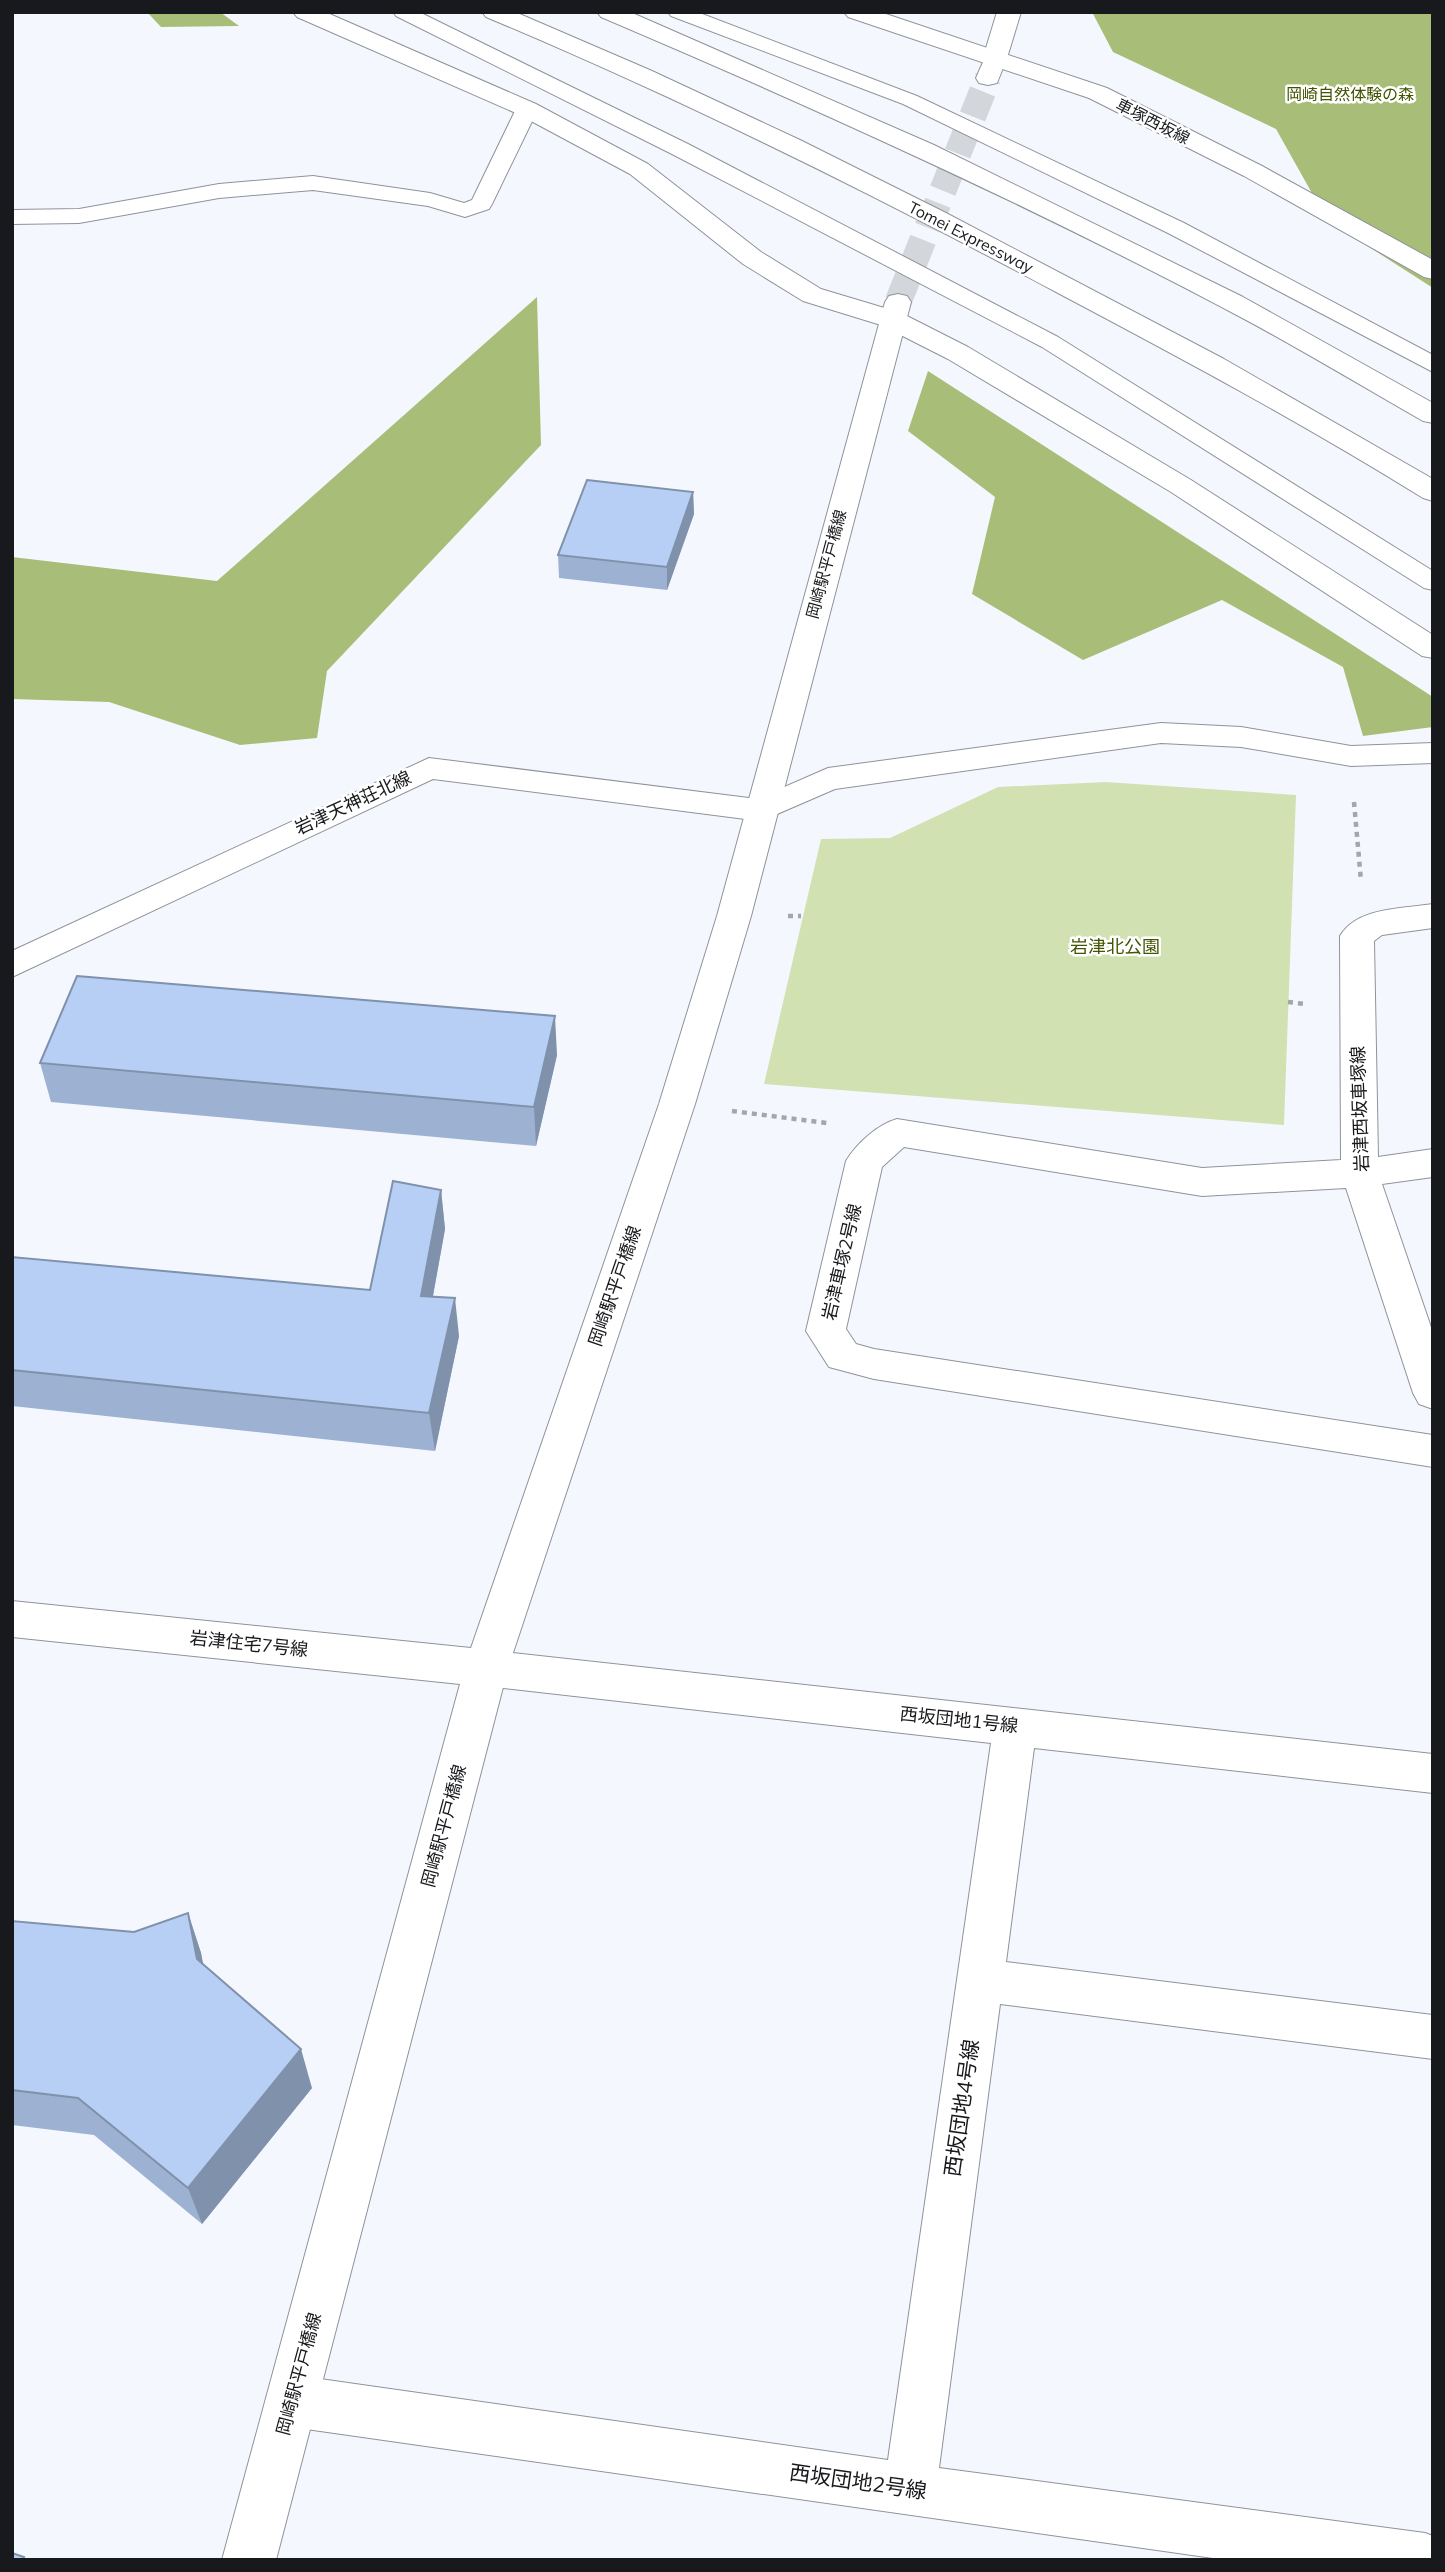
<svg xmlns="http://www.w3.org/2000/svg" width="1445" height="2572" viewBox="0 0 1445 2572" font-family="Mulish,'Noto Sans JP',sans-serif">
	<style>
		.green { fill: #d1e1b2 }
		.forest { fill: #a8be78 }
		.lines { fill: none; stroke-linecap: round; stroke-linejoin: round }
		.secondary-tunnel { stroke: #d3d7dc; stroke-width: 27; stroke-dasharray: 27 13; stroke-linecap: butt }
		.lane-casing { stroke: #8e939a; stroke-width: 2 }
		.street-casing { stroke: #8e939a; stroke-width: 2 }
		.secondary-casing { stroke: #8e939a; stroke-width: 2 }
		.primary-casing { stroke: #8e939a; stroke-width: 2 }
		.highway-casing { stroke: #8e939a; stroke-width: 2 }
		.path { stroke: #a3a6ab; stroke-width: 4.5; stroke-dasharray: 5 5; stroke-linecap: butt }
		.lane { fill: #fff; fill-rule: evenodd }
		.street { fill: #fff; fill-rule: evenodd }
		.secondary { fill: #fff; fill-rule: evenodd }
		.primary { fill: #fff; fill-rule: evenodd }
		.highway { fill: #fff; fill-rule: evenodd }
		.wall { fill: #9db2d2 }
		.shaded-wall { fill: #8091ab }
		.building { fill: #b7cff4; stroke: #8091ab; stroke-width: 2 }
		.labels { text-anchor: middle; stroke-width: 5; stroke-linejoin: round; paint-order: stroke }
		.far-park-label { font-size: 16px; fill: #435502; stroke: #fff }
		.far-street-label { font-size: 16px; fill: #18191c; stroke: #fff }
		.street-label { font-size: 18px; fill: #18191c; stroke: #fff }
		.park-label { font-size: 18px; fill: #435502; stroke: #fff }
		.near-street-label { font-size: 21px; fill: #18191c; stroke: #fff }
	</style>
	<rect width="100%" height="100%" fill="#f4f8fe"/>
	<!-- green -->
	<polygon class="green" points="1106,782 1296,795 1284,1125 764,1084 821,839 890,838 998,787"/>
	<!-- forest -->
	<g class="forest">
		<polygon points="147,12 220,12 239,26 161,27"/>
		<polygon points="1092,12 1433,12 1433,288 1327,220 1276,129 1113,52"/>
		<polygon points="537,297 541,445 327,671 317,738 240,745 109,702 12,699 12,557 217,581"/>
		<polygon points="928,371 1433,697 1433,727 1363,736 1343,667 1222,600 1083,660 972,594 995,497 908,431"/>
	</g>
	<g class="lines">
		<!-- secondary-tunnel -->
		<polyline class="secondary-tunnel" points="898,302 988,78"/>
		<!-- lane casing -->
		<g class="lane-casing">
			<g id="lane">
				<polygon points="393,12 419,12 688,144 1058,337 1433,571 1433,590 1424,588 1042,347 672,154 396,16"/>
				<polygon points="668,12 697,12 917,96 1184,223 1433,355 1433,372 1168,233 903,104 671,16"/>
				<polygon points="527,103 534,105 538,109 492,204 489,209 465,217 428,206 313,190 219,198 79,223 12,224 12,210 79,209 219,184 313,176 430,193 464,203 472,200 516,109 520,105"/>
			</g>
		</g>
		<!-- street casing -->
		<g class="street-casing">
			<g id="street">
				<polygon points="293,12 325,12 536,104 648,164 761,252 821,289 901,313 968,347 1191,480 1433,635 1433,658 1422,656 1171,492 948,359 881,325 803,301 743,264 630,174 518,114 297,17"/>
				<polygon points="844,12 880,12 1107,88 1262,166 1433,260 1433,279 1424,277 1244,176 1089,98 848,17"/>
				<polygon points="1161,723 1241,727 1351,746 1433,743 1433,763 1351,766 1241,747 1161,743 835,789 761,821 433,779 12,977 12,951 429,758 757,799 828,768"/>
				<path d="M1433,904V928L1382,935L1374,941L1378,1157L1433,1149V1177L1382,1184L1433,1333V1409L1419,1404L1413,1393L1346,1188L1202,1196L904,1147L882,1167L846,1329L856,1344L874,1349L1433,1435V1467L874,1379L829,1367L806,1331L846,1161C857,1143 877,1125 897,1119L1202,1168L1341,1160L1340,936C1357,907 1402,909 1433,904Z"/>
				<polygon points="486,1650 1433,1754 1433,1793 1034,1748 1006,1962 1433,2015 1433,2059 1000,2004 939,2468 1425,2533 1433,2536 1433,2560 1227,2560 292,2427 274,2419 266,2401 274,2383 292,2375 888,2460 991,1743 486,1686 471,1681 464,1668 471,1655"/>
			</g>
		</g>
		<!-- secondary casing -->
		<g class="secondary-casing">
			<g id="secondary">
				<polygon points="995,51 1003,53 1007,58 997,83 988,85 979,83 976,78 987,53"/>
				<polygon points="898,294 907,296 911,302 751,916 695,1104 508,1668 276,2560 222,2560 460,1684 12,1637 12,1601 471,1648 659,1104 717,916 885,302 889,296"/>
			</g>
		</g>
		<!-- primary casing -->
		<g class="primary-casing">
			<polygon id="primary" points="997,12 1021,12 1007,58 1003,63 995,65 987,63 983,58"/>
		</g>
		<!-- highway casing -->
		<g class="highway-casing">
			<g id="highway">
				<path d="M482,12H515L652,71L800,140L946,213L1224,359L1433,479V501L1423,498C1304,424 1181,358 1058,293C871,193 682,99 486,17Z"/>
				<path d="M597,12H630L934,145L1243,297L1433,403V423L1423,421C1365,388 1307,353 1248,321C1038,209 820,110 601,17Z"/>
			</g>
		</g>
		<!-- path -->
		<g class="path">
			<polyline points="1354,802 1361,881"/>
			<polyline points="788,916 801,916"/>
			<polyline points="1288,1002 1305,1004"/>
			<polyline points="732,1111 827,1123"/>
		</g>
		<!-- lane -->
		<use href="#lane" class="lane"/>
		<!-- street -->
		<use href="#street" class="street"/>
		<!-- secondary -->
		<use href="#secondary" class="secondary"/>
		<!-- primary -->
		<use href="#primary" class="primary"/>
		<!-- highway -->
		<use href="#highway" class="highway"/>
	</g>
	<!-- wall -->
	<g class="wall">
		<polygon points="693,492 694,514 667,590 559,578 558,555"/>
		<polygon points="557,1055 536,1146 51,1102 40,1063"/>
		<polygon points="441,1190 445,1229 433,1296 459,1336 435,1451 12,1406 12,1257 370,1290"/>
		<polygon points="188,1913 201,1953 203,1965 312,2088 202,2224 94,2135 12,2125 12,1921 134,1932"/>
	</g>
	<!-- shaded-wall -->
	<g class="shaded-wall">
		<polygon points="693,492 694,514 667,590 667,567"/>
		<polygon points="555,1016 557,1055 536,1146 534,1107"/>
		<polygon points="441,1190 445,1229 426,1334 421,1296"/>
		<polygon points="455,1298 459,1336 435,1451 429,1413"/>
		<polygon points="188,1913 201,1953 210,1999 197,1959"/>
		<polygon points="301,2049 312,2088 202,2224 188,2188"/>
	</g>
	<!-- building -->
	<g class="building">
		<polygon points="587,480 693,492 667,567 558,555"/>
		<polygon points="77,976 555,1016 534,1107 40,1063"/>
		<polygon points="393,1181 441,1190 421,1296 455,1298 429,1413 12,1370 12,1257 370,1290"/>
		<polygon points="188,1913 197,1959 301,2049 188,2188 78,2098 12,2090 12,1921 134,1932"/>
		<polygon points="12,2553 24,2557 22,2560 12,2560"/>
	</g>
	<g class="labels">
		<!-- far-park labels -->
		<g class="far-park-label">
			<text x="1350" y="100">岡崎自然体験の森</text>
		</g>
		<!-- far-street labels -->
		<g class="far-street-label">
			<text transform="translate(1153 121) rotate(27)" y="6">車塚西坂線</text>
			<text transform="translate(971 237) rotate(27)" y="6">Tomei Expressway</text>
			<text transform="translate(826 564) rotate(-75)" y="6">岡崎駅平戸橋線</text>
		</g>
		<!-- street labels -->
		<g class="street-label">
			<text transform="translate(353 803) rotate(-25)" y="6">岩津天神荘北線</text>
			<text transform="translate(1360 1109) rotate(-92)" y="6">岩津西坂車塚線</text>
			<text transform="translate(842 1262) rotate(-77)" y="6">岩津車塚2号線</text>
			<text transform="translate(615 1286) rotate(-71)" y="6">岡崎駅平戸橋線</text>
			<text transform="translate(249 1644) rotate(6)" y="6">岩津住宅7号線</text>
			<text transform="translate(959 1720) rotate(6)" y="6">西坂団地1号線</text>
			<text transform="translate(444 1826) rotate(-75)" y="6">岡崎駅平戸橋線</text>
			<text transform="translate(299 2374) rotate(-75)" y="6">岡崎駅平戸橋線</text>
		</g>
		<!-- park labels -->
		<g class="park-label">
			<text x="1115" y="953">岩津北公園</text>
		</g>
		<!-- near-street labels -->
		<g class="near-street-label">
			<text transform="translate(962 2108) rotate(-82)" y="7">西坂団地4号線</text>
			<text transform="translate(858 2482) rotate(8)" y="7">西坂団地2号線</text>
		</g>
	</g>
	<!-- border -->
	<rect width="1445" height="2572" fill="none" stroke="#18191c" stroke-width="28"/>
</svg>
